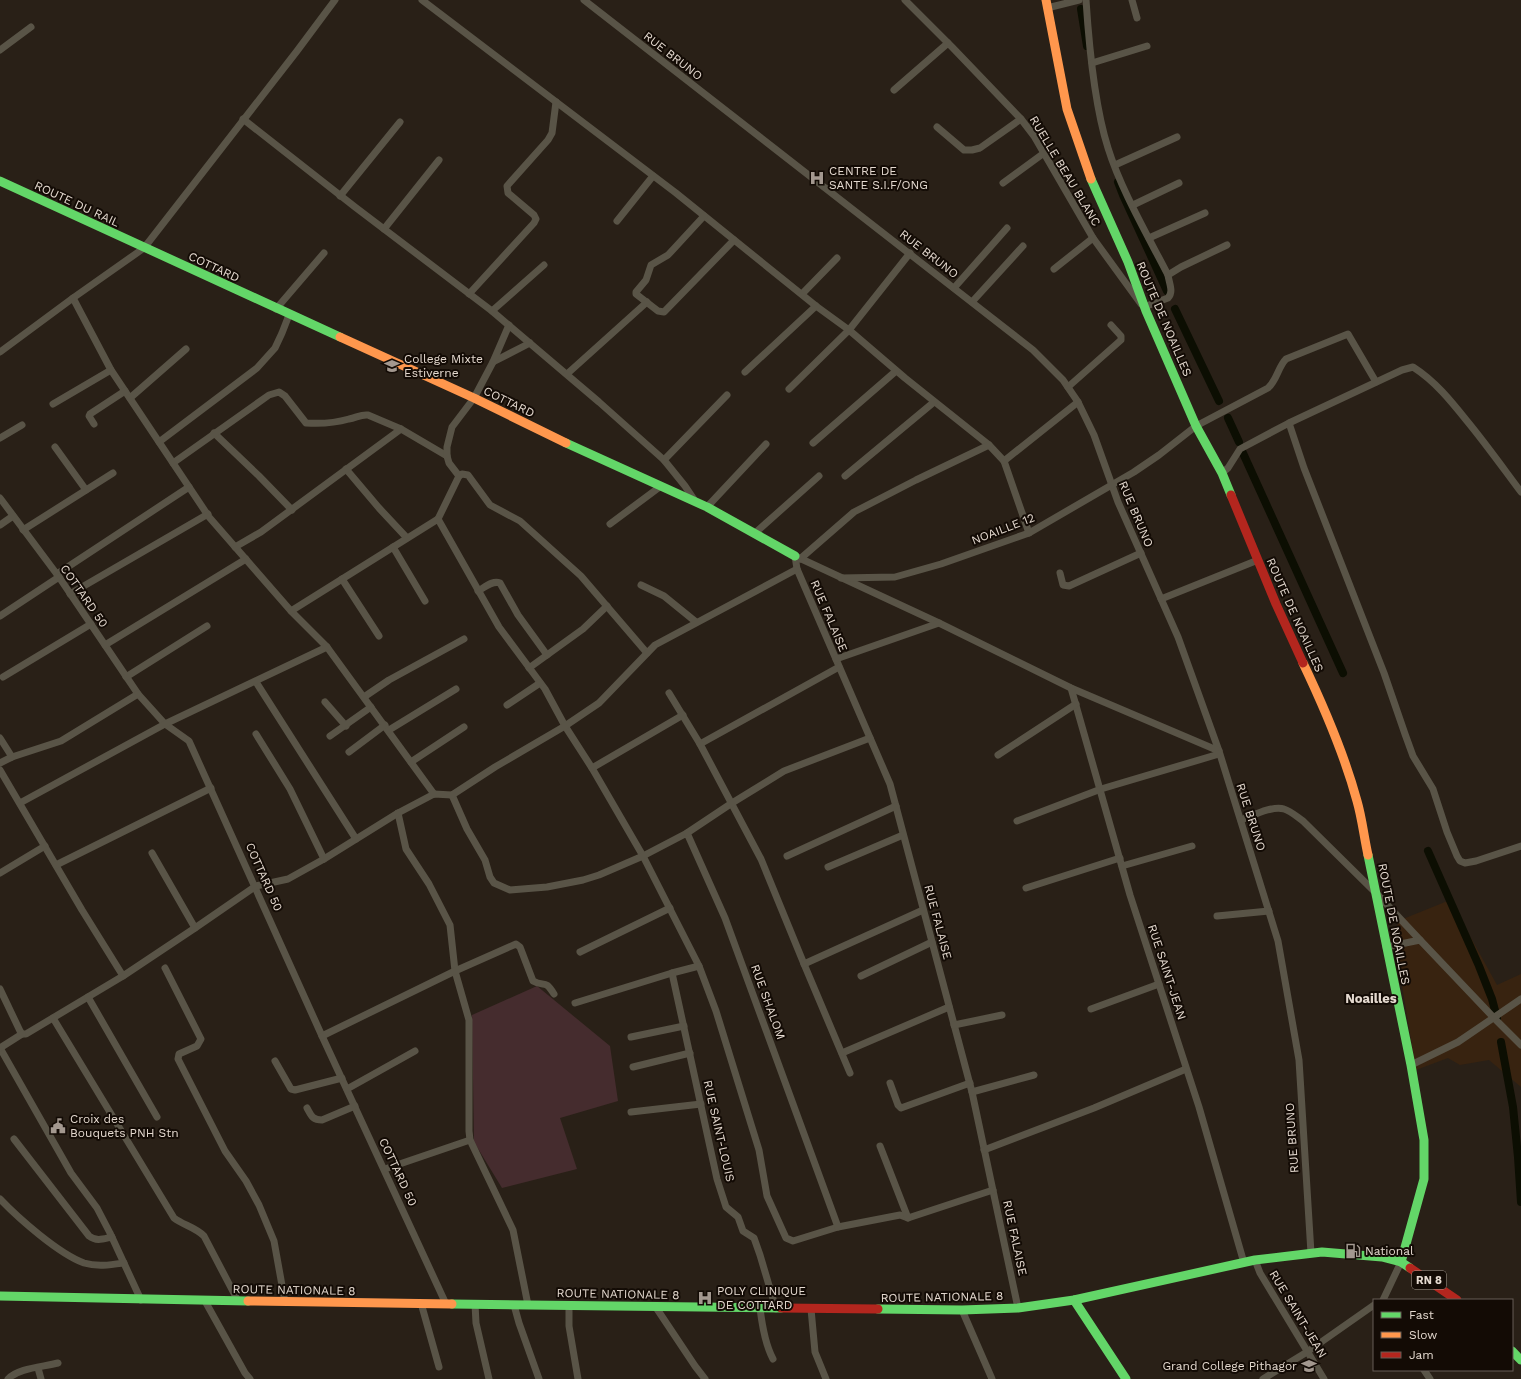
<svg xmlns="http://www.w3.org/2000/svg" width="1521" height="1379" viewBox="0 0 1521 1379" font-family="'Work Sans',sans-serif">
	<style>
		.built { fill: #382310 }
		.green { fill: #452c2e }
		.lines { fill: none; stroke-linecap: round; stroke-linejoin: round }
		.canal { stroke: #0c0e02; stroke-width: 8 }
		.street { stroke: #595447; stroke-width: 7 }
		.fast { stroke: #63d668; stroke-width: 9 }
		.slow { stroke: #ff974d; stroke-width: 9 }
		.jam { stroke: #b3261e; stroke-width: 9 }
		.labels { text-anchor: middle; stroke-width: 4; stroke-linejoin: round; paint-order: stroke }
		.shield { fill: #130b05; stroke: #a59b92; stroke-width: 1 }
		.shield-label { font-size: 11px; font-weight: bold; fill: #e4d9cf }
		.street-label { font-size: 12px; fill: #e4d9cf; stroke: #130b05 }
		.poi-label { font-size: 12px; fill: #e4d9cf; stroke: #130b05; text-anchor: start }
		.neighbourhood-label { font-size: 13px; font-weight: bold; fill: #e4d9cf; stroke: #130b05 }
	</style>
	<rect width="100%" height="100%" fill="#292017"/>
	<!-- built -->
	<polygon class="built" points="1450,900 1497,985 1521,974 1521,1087 1489,1060 1460,1065 1448,1058 1416,1070 1399,967 1390,933 1403,919"/>
	<!-- green -->
	<polygon class="green" points="537,986 610,1046 618,1101 560,1118 577,1169 502,1188 474,1142 472,1015"/>
	<g class="lines">
		<!-- canal -->
		<g class="canal">
			<polyline points="1081,9 1087,46"/>
			<polyline points="1118,182 1123,195 1167,291"/>
			<polyline points="1175,309 1219,401"/>
			<polyline points="1228,418 1239,442"/>
			<polyline points="1242,451 1343,673"/>
			<polyline points="1428,851 1479,966 1492,999 1497,1018"/>
			<polyline points="1501,1042 1513,1107 1518,1157 1521,1202"/>
		</g>
		<!-- street -->
		<g class="street">
			<polyline points="422,0 676,193 816,306 849,330 905,378 989,445 1004,461 1029,533"/>
			<polyline points="584,0 1033,350 1063,380 1078,402 1094,435 1118,502 1178,637 1219,751 1278,941 1299,1060 1311,1253"/>
			<polyline points="905,0 952,47 1021,119 1034,136 1093,238 1141,304"/>
			<path d="M1086,0C1089,46 1094,104 1108,148C1121,190 1148,236 1168,275"/>
			<polyline points="1132,0 1137,18"/>
			<polyline points="1047,8 1079,0"/>
			<polyline points="0,50 31,27"/>
			<polyline points="1092,63 1147,46"/>
			<polyline points="894,90 948,43"/>
			<polyline points="243,119 355,207 492,311 599,402 664,460 685,486 695,501"/>
			<polyline points="937,127 964,150 972,150 980,148 1021,119"/>
			<polyline points="1115,165 1177,137"/>
			<polyline points="1003,183 1044,153"/>
			<polyline points="340,196 400,122"/>
			<polyline points="1133,205 1179,183"/>
			<polyline points="704,216 668,255 651,265 646,280 636,292 636,294 658,311 664,312 734,240"/>
			<polyline points="617,221 653,176"/>
			<polyline points="384,229 439,160"/>
			<polyline points="1149,238 1205,213"/>
			<polyline points="1054,269 1093,238"/>
			<polyline points="954,288 1007,228"/>
			<polyline points="469,294 534,223 536,219 534,215 508,193 507,186 548,140 552,133 556,102"/>
			<polyline points="802,294 837,258"/>
			<polyline points="73,298 111,370 209,517 291,611 327,647 434,794"/>
			<polyline points="972,302 1023,246"/>
			<path d="M1144,307L1168,298C1174,292 1169,283 1168,275L1181,267L1227,245"/>
			<polyline points="276,309 324,253"/>
			<polyline points="492,311 544,265"/>
			<polyline points="0,352 73,298 144,248 297,51 335,0"/>
			<polyline points="493,362 530,343"/>
			<polyline points="745,372 816,306"/>
			<polyline points="567,374 647,302"/>
			<polyline points="1068,387 1121,340 1121,336 1111,325"/>
			<polyline points="789,389 849,330 910,253"/>
			<polyline points="130,398 186,349"/>
			<polyline points="53,404 111,370"/>
			<polyline points="1289,423 1304,468 1384,673 1405,734 1413,756 1433,789 1447,832 1457,856 1460,861 1465,863 1476,861 1521,846"/>
			<polyline points="94,424 89,416 90,414 125,391"/>
			<polyline points="214,433 259,476 292,510"/>
			<polyline points="0,438 22,425"/>
			<polyline points="159,442 257,368 275,348 282,333 289,315"/>
			<polyline points="813,443 896,371"/>
			<polyline points="55,447 86,490"/>
			<polyline points="664,460 727,395"/>
			<polyline points="1004,461 1078,402"/>
			<path d="M173,463L269,395L279,392L285,396L306,423C321,424 335,423 349,419C356,418 361,414 368,415L401,429L447,456"/>
			<polyline points="346,469 379,508 407,538"/>
			<path d="M1222,473L1228,468L1240,449L1289,423L1402,370L1413,367C1435,381 1451,401 1467,421C1486,444 1503,468 1521,492"/>
			<polyline points="459,476 449,463 447,456 447,447 452,427 474,398 493,362 509,325"/>
			<polyline points="845,476 934,402"/>
			<polyline points="0,498 59,577 138,694 165,724 189,741 322,1036 446,1304"/>
			<polyline points="707,507 766,444"/>
			<polyline points="438,519 459,476 462,474 468,475 490,505 520,521 581,576 647,653"/>
			<polyline points="610,524 661,486"/>
			<polyline points="0,525 13,516"/>
			<polyline points="23,530 113,473"/>
			<polyline points="755,533 819,476"/>
			<polyline points="235,547 261,532 401,429"/>
			<polyline points="393,547 425,601"/>
			<polyline points="795,556 797,569 890,784 972,1092 1018,1308"/>
			<polyline points="795,556 939,623 1071,688 1219,751"/>
			<polyline points="800,559 854,512 916,480 989,445"/>
			<polyline points="1060,573 1063,585 1069,586 1141,553"/>
			<polyline points="57,574 189,487"/>
			<path d="M841,578L895,577L941,564L1029,533L1134,472L1159,455L1196,426L1268,388C1277,380 1278,367 1286,359L1348,334L1376,382"/>
			<polyline points="342,579 379,636"/>
			<polyline points="641,585 664,596 696,622"/>
			<path d="M478,591C485,587 493,580 500,583L518,615L547,655"/>
			<polyline points="70,594 208,514"/>
			<polyline points="1161,599 1258,560"/>
			<polyline points="291,611 438,519 499,627 545,689 565,726 592,768 643,856 699,966 716,1011 759,1150 767,1196 786,1238 793,1241 838,1227 900,1215 908,1218 993,1190"/>
			<polyline points="0,616 59,577"/>
			<polyline points="105,645 246,559"/>
			<polyline points="836,659 939,623"/>
			<polyline points="529,668 583,629 607,606"/>
			<polyline points="3,677 91,624"/>
			<polyline points="126,677 207,626"/>
			<polyline points="256,682 356,839"/>
			<polyline points="1071,688 1130,895 1199,1107 1244,1263"/>
			<polyline points="669,693 700,744 839,667"/>
			<polyline points="364,697 389,680 464,639"/>
			<polyline points="325,702 346,726"/>
			<polyline points="507,705 540,683"/>
			<polyline points="389,730 456,689"/>
			<polyline points="256,734 290,789 324,859"/>
			<polyline points="330,736 371,707"/>
			<polyline points="0,738 12,757"/>
			<polyline points="700,744 761,859 804,964 850,1073"/>
			<polyline points="349,752 385,725"/>
			<polyline points="998,755 1076,704"/>
			<polyline points="411,762 464,727"/>
			<polyline points="0,763 12,757 61,741 138,694"/>
			<polyline points="592,768 683,715"/>
			<polyline points="0,770 82,910 123,976"/>
			<polyline points="452,795 467,829 485,860 490,877 494,883 510,890 547,887 583,880 599,875 643,856 687,833 725,918 838,1227"/>
			<polyline points="20,803 165,724 327,647"/>
			<polyline points="398,813 406,849 429,884 450,925 455,971 469,1020 469,1131 470,1140 513,1230 528,1305"/>
			<path d="M1241,820C1252,816 1273,805 1284,809C1291,811 1297,817 1303,821L1377,894L1420,940"/>
			<polyline points="1017,821 1101,789 1219,754"/>
			<polyline points="687,833 732,803 784,771 870,738"/>
			<polyline points="152,853 195,928"/>
			<polyline points="787,856 896,806"/>
			<polyline points="56,865 211,788"/>
			<polyline points="1122,866 1192,846"/>
			<polyline points="828,867 903,835"/>
			<polyline points="0,873 45,846"/>
			<polyline points="1026,888 1120,858"/>
			<polyline points="1217,916 1269,911"/>
			<polyline points="1386,947 1420,940 1494,1018 1521,1045"/>
			<polyline points="580,952 670,908"/>
			<polyline points="804,964 923,910"/>
			<polyline points="699,966 672,973 717,1179 726,1207 738,1217 743,1231 754,1238 760,1255 776,1309"/>
			<polyline points="165,968 201,1039 197,1046 179,1054 178,1059 225,1151 246,1181 259,1205 274,1241 285,1302"/>
			<polyline points="861,976 932,942"/>
			<polyline points="0,989 20,1031 22,1034 26,1034 123,976 195,928 256,886 288,879 324,859 398,813 434,794 452,795 495,767 565,726 599,703 655,645 797,569"/>
			<polyline points="88,997 157,1117"/>
			<polyline points="575,1003 672,973"/>
			<polyline points="1091,1009 1159,984"/>
			<path d="M53,1018L174,1218C183,1225 195,1227 204,1236L238,1301"/>
			<polyline points="954,1025 1002,1015"/>
			<path d="M322,1036L455,971L516,944L520,947L533,981C545,988 544,978 554,994"/>
			<polyline points="631,1037 684,1026"/>
			<polyline points="0,1048 71,1173 97,1208 110,1233 141,1300"/>
			<polyline points="0,1048 22,1034"/>
			<polyline points="842,1053 949,1007"/>
			<polyline points="275,1061 291,1089 295,1090 342,1078"/>
			<polyline points="1411,1065 1458,1042 1521,999"/>
			<polyline points="633,1067 690,1053"/>
			<polyline points="890,1083 898,1105 901,1108 970,1083"/>
			<polyline points="347,1089 415,1051"/>
			<polyline points="972,1092 1034,1075"/>
			<path d="M307,1108C311,1115 312,1120 322,1120L355,1106"/>
			<polyline points="631,1112 701,1104"/>
			<path d="M14,1139L89,1236C97,1242 103,1239 112,1237"/>
			<polyline points="880,1146 908,1218"/>
			<polyline points="984,1150 1094,1108 1186,1069"/>
			<polyline points="385,1169 470,1140"/>
			<path d="M0,1199C18,1218 59,1254 84,1263C97,1267 110,1265 124,1263"/>
			<polyline points="1255,1260 1260,1273 1324,1379"/>
			<polyline points="1383,1300 1401,1262"/>
			<polyline points="205,1301 245,1373 250,1379"/>
			<polyline points="421,1303 439,1367"/>
			<polyline points="475,1304 476,1323 489,1379"/>
			<polyline points="514,1305 519,1323 539,1379"/>
			<polyline points="569,1306 569,1326 578,1379"/>
			<polyline points="655,1306 695,1366 705,1379"/>
			<path d="M760,1308C762,1325 765,1344 773,1359"/>
			<polyline points="811,1309 815,1352 826,1379"/>
			<polyline points="962,1310 992,1379"/>
			<polyline points="38,1368 41,1379"/>
			<polyline points="1424,1370 1430,1379"/>
			<path d="M8,1379C18,1368 43,1367 58,1363"/>
			<polyline points="1263,1379 1307,1352 1374,1305"/>
		</g>
		<!-- fast -->
		<g class="fast">
			<polyline points="1091,179 1128,262 1146,311 1196,426 1222,473 1231,495"/>
			<polyline points="0,181 340,337"/>
			<polyline points="566,443 707,507 795,556"/>
			<polyline points="1368,855 1411,1065 1424,1140 1424,1179 1401,1262"/>
			<polyline points="0,1296 248,1301"/>
			<polyline points="1074,1300 1126,1379"/>
			<polyline points="452,1304 781,1308"/>
			<polyline points="878,1309 962,1310 1018,1308 1074,1300 1255,1260 1322,1252 1382,1257 1401,1262 1410,1268"/>
			<polyline points="1512,1351 1521,1360"/>
		</g>
		<!-- slow -->
		<g class="slow">
			<polyline points="1046,0 1067,109 1091,179"/>
			<polyline points="340,337 474,398 566,443"/>
			<path d="M1303,663C1324,707 1344,753 1357,801C1362,818 1364,837 1368,855"/>
			<polyline points="248,1301 452,1304"/>
		</g>
		<!-- jam -->
		<g class="jam">
			<polyline points="1231,495 1276,604 1303,663"/>
			<polyline points="1410,1268 1457,1300"/>
			<polyline points="781,1308 878,1309"/>
		</g>
	</g>
	<!-- icons -->
	<defs>
		<g id="hospital-bare" transform="scale(1.2)"><path d="M-5-5h3v3.5h4V-5h3V5h-3V1.5h-4V5h-3Z" fill="#a3988f" stroke="#130b05" stroke-width="2.5" paint-order="stroke"/></g>
		<g id="school-bare" transform="scale(1.2)"><path d="M0-5L7-2L0 1L-7-2ZM-4 1L0 2.5L4 1V4Q0 6-4 4Z" fill="#a3988f" stroke="#130b05" stroke-width="2.5" paint-order="stroke"/></g>
		<g id="civic-bare" transform="scale(1.2)"><path d="M-.6-6.5H3V-4.5H.6V-3L4-1V1h2V6H-6V1h2V-1L-.6-3ZM-1.2 2.5V6h2.4V2.5Z" fill="#a3988f" stroke="#130b05" stroke-width="2.5" paint-order="stroke"/></g>
		<g id="fuel-bare" transform="scale(1.2)"><path d="M-5.5-6h7V0h2V4h1.3V-2.5L3-4.5l.8-.8L6-3V5H2.5V1h-1V6h-7ZM-4.2-4.7v3.2H.2V-4.7Z" fill="#a3988f" stroke="#130b05" stroke-width="2.5" paint-order="stroke"/></g>
	</defs>
	<g fill-rule="evenodd">
		<use href="#hospital-bare" x="817" y="178"/>
		<use href="#school-bare" x="392" y="366"/>
		<use href="#civic-bare" x="58" y="1126"/>
		<use href="#fuel-bare" x="1353" y="1251"/>
		<use href="#hospital-bare" x="705" y="1298"/>
		<use href="#school-bare" x="1309" y="1366"/>
	</g>
	<g class="labels">
		<!-- shield labels -->
		<rect class="shield" x="1412" y="1271" width="34" height="18" rx="3"/>
		<g class="shield-label">
			<text x="1429" y="1284">RN 8</text>
		</g>
		<!-- street labels -->
		<g class="street-label">
			<text transform="translate(673 56) rotate(38)" y="4">RUE BRUNO</text>
			<text transform="translate(1065 171) rotate(59)" y="4">RUELLE BEAU BLANC</text>
			<text transform="translate(77 204) rotate(25)" y="4">ROUTE DU RAIL</text>
			<text transform="translate(929 254) rotate(38)" y="4">RUE BRUNO</text>
			<text transform="translate(214 267) rotate(25)" y="4">COTTARD</text>
			<text transform="translate(1164 319) rotate(67)" y="4">ROUTE DE NOAILLES</text>
			<text transform="translate(509 402) rotate(26)" y="4">COTTARD</text>
			<text transform="translate(1136 514) rotate(67)" y="4">RUE BRUNO</text>
			<text transform="translate(1003 529) rotate(-21)" y="4">NOAILLE 12</text>
			<text transform="translate(84 596) rotate(55)" y="4">COTTARD 50</text>
			<text transform="translate(1295 615) rotate(66)" y="4">ROUTE DE NOAILLES</text>
			<text transform="translate(829 616) rotate(67)" y="4">RUE FALAISE</text>
			<text transform="translate(1251 817) rotate(72)" y="4">RUE BRUNO</text>
			<text transform="translate(264 877) rotate(66)" y="4">COTTARD 50</text>
			<text transform="translate(938 922) rotate(75)" y="4">RUE FALAISE</text>
			<text transform="translate(1394 924) rotate(79)" y="4">ROUTE DE NOAILLES</text>
			<text transform="translate(1167 972) rotate(72)" y="4">RUE SAINT-JEAN</text>
			<text transform="translate(768 1002) rotate(70)" y="4">RUE SHALOM</text>
			<text transform="translate(719 1131) rotate(77)" y="4">RUE SAINT-LOUIS</text>
			<text transform="translate(1292 1138) rotate(-94)" y="4">RUE BRUNO</text>
			<text transform="translate(398 1172) rotate(65)" y="4">COTTARD 50</text>
			<text transform="translate(1015 1238) rotate(78)" y="4">RUE FALAISE</text>
			<text transform="translate(294 1290) rotate(1)" y="4">ROUTE NATIONALE 8</text>
			<text transform="translate(618 1294) rotate(1)" y="4">ROUTE NATIONALE 8</text>
			<text transform="translate(942 1297) rotate(-1)" y="4">ROUTE NATIONALE 8</text>
			<text transform="translate(1298 1314) rotate(59)" y="4">RUE SAINT-JEAN</text>
		</g>
		<!-- poi labels -->
		<g class="poi-label">
			<text x="829" y="175">CENTRE DE<tspan x="829" dy="14">SANTE S.I.F/ONG</tspan></text>
			<text x="404" y="363">College Mixte<tspan x="404" dy="14">Estiverne</tspan></text>
			<text x="70" y="1123">Croix des<tspan x="70" dy="14">Bouquets PNH Stn</tspan></text>
			<text x="1365" y="1255">National</text>
			<text x="717" y="1295">POLY CLINIQUE<tspan x="717" dy="14">DE COTTARD</tspan></text>
			<text x="1297" y="1370" text-anchor="end">Grand College Pithagor</text>
		</g>
		<!-- neighbourhood labels -->
		<g class="neighbourhood-label">
			<text x="1371" y="1003">Noailles</text>
		</g>
	</g>
	<!-- legend -->
	<rect x="1373" y="1299" width="140" height="72" fill="#130b05" stroke="#675d56"/>
	<rect x="1381" y="1312" width="20" height="6" fill="#63d668" stroke="#675d56"/>
	<text x="1409" y="1319" font-size="12" fill="#e4d9cf">Fast</text>
	<rect x="1381" y="1332" width="20" height="6" fill="#ff974d" stroke="#675d56"/>
	<text x="1409" y="1339" font-size="12" fill="#e4d9cf">Slow</text>
	<rect x="1381" y="1352" width="20" height="6" fill="#b3261e" stroke="#675d56"/>
	<text x="1409" y="1359" font-size="12" fill="#e4d9cf">Jam</text>
</svg>
